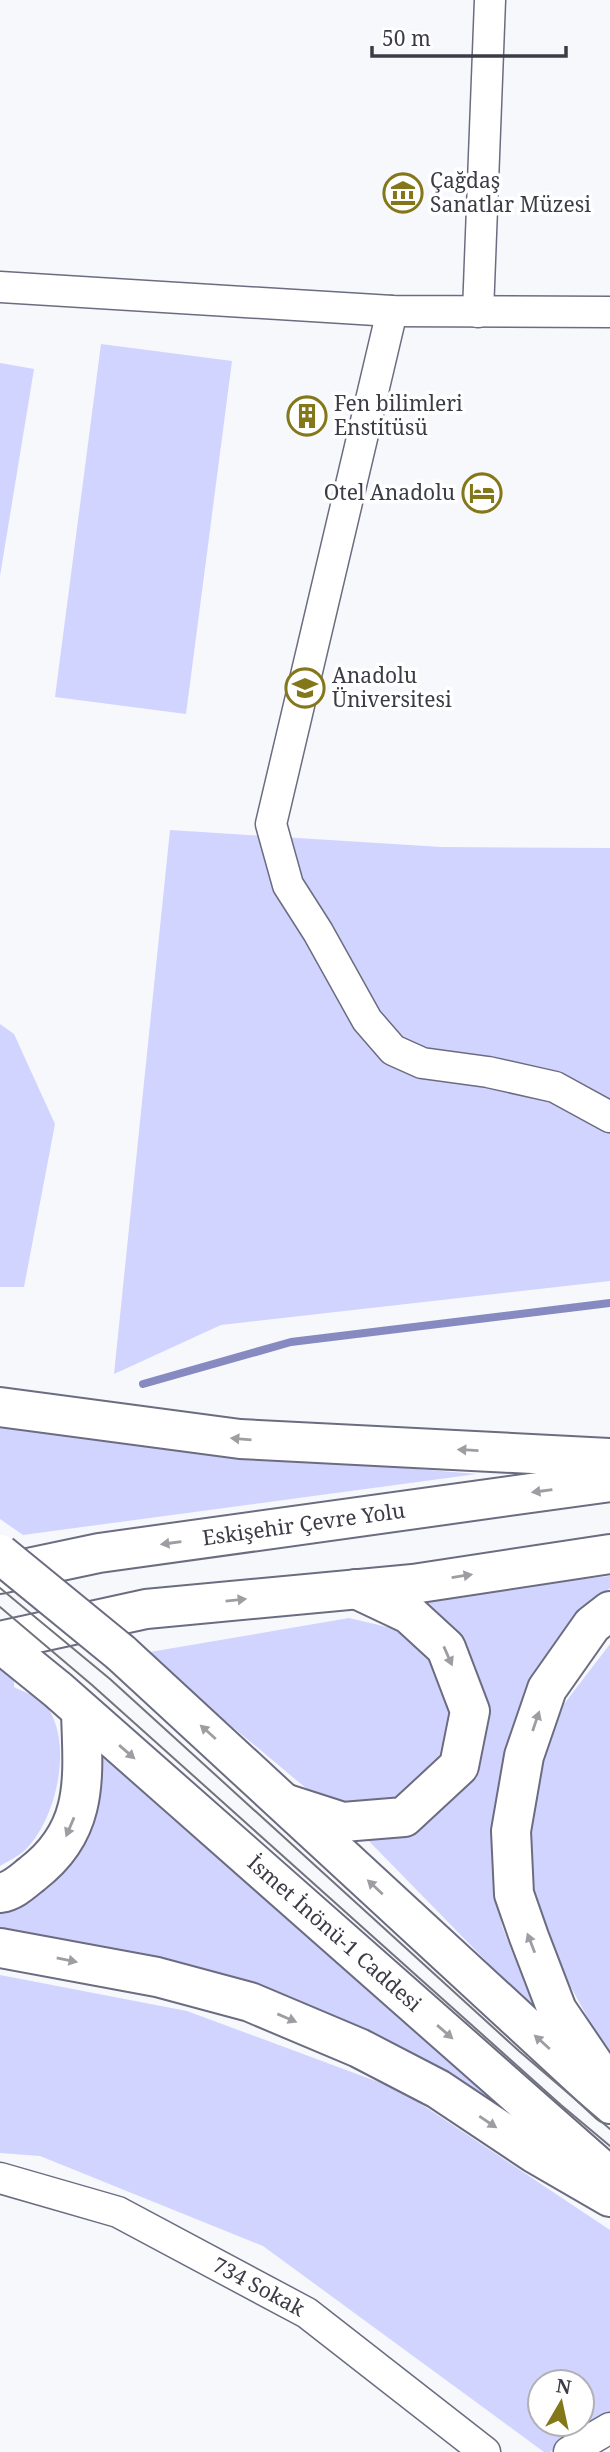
<svg xmlns="http://www.w3.org/2000/svg" width="610" height="2452" viewBox="0 0 610 2452" font-family="'Noto Serif',serif">
	<style>
		.green { fill: #d1d4fe; fill-rule: evenodd }
		.lines { fill: none; stroke-linecap: round; stroke-linejoin: round }
		.stream { stroke: #878ac0; stroke-width: 8 }
		.street-casing { stroke: #6b6c80; stroke-width: 33 }
		.primary-casing { stroke: #6b6c80; stroke-width: 42 }
		.highway-casing { stroke: #6b6c80; stroke-width: 42 }
		.street { stroke: #fff; stroke-width: 30 }
		.primary { stroke: #fff; stroke-width: 38 }
		.highway { stroke: #fff; stroke-width: 38 }
		.tram { stroke: #72737b; stroke-width: 2 }
		.primary-bridge-casing { stroke: #6b6c80; stroke-width: 42; stroke-linecap: butt }
		.primary-bridge { stroke: #fff; stroke-width: 38 }
		.oneway { fill: #9d9ea2 }
		.labels { text-anchor: middle; stroke-width: 7; stroke-linejoin: round; paint-order: stroke }
		.poi-label { font-size: 21px; fill: #3b3c45; stroke: #fff; text-anchor: start }
		.street-label { font-size: 21px; fill: #3b3c45; stroke: #fff }
	</style>
	<rect width="100%" height="100%" fill="#f7f8fc"/>
	<!-- green -->
	<g class="green">
		<polygon points="101,344 232,361 186,714 55,697"/>
		<polygon points="0,363 34,369 0,576"/>
		<polygon points="170,830 441,847 610,848 610,1281 221,1325 114,1374"/>
		<polygon points="0,1024 14,1034 55,1124 24,1287 0,1287"/>
		<polygon points="0,1419 152,1447 477,1474 23,1535 0,1519"/>
		<polygon points="610,1576 610,1588 594,1606 508,1762 492,1859 502,1926 536,2012 361,1833 478,1735 475,1668 445,1623 411,1598"/>
		<polygon points="349,1618 400,1630 451,1678 455,1747 398,1801 325,1804 144,1653"/>
		<polygon points="610,1644 610,2053 597,2035 554,1956 529,1874 533,1786 564,1704"/>
		<path d="M0,1668L14,1679V1687C23,1692 36,1695 43,1702C76,1737 57,1822 23,1852C16,1857 7,1862 0,1866Z"/>
		<polygon points="94,1747 170,1817 304,1928 498,2103 493,2110 355,2031 0,1937 0,1899 38,1883"/>
		<path d="M0,1975L187,2011L400,2090L610,2230V2414L550,2452H544L263,2246L40,2156L0,2153ZM540,2382H582V2424H540Z"/>
	</g>
	<g class="lines">
		<!-- stream -->
		<polyline class="stream" points="143,1384 291,1342 610,1303"/>
		<!-- street casing -->
		<g class="street-casing">
			<g id="street">
				<polyline points="0,287 392,311 610,312"/>
				<polyline points="392,311 271,824 288,885 318,932 367,1020 393,1050 422,1063 488,1072 555,1087 610,1117"/>
				<polyline points="478,312 490,0"/>
				<path id="s1" d="M0,2178L118,2212L307,2313L485,2452"/>
				<polyline points="569,2452 610,2428"/>
			</g>
		</g>
		<!-- primary casing -->
		<g class="primary-casing">
			<g id="primary">
				<path id="s2" d="M0,1643L58,1690L610,2177"/>
				<polyline points="121,1653 610,2104"/>
			</g>
		</g>
		<!-- highway casing -->
		<g class="highway-casing">
			<g id="highway">
				<polyline points="0,1407 240,1439 610,1458"/>
				<path id="s3" d="M0,1574L99,1553L610,1482"/>
				<polyline points="610,1611 592,1625 547,1689 524,1756 511,1831 514,1894 529,1937 557,2010 610,2088"/>
				<polyline points="0,1641 146,1609 413,1584 610,1554"/>
				<polyline points="287,1804 343,1822 404,1817 459,1766 470,1711 446,1648 409,1614 356,1589"/>
				<path d="M0,1893C13,1891 22,1882 32,1874C90,1830 83,1777 81,1712"/>
				<polyline points="0,1948 157,1977 250,2002 359,2048 438,2089 534,2153 610,2197"/>
			</g>
		</g>
		<!-- street -->
		<use href="#street" class="street"/>
		<!-- primary -->
		<use href="#primary" class="primary"/>
		<!-- highway -->
		<use href="#highway" class="highway"/>
		<!-- tram -->
		<g class="tram">
			<polyline points="0,1588 110,1679 519,2051 610,2129"/>
			<polyline points="0,1607 92,1685 561,2105 610,2146"/>
		</g>
		<!-- primary-bridge casing -->
		<g class="primary-bridge-casing">
			<polyline id="primary-bridge" points="0,1554 121,1653"/>
		</g>
		<!-- primary-bridge -->
		<use href="#primary-bridge" class="primary-bridge"/>
	</g>
	<!-- one-way arrows -->
	<defs><path id="oneway-solid" d="M-6-.8H1V-3.2L6.5 0L1 3.2V.8H-6Z" transform="scale(1.75)"/></defs>
	<g class="oneway">
		<use href="#oneway-solid" transform="translate(241 1439) rotate(-175)"/>
		<use href="#oneway-solid" transform="translate(468 1450) rotate(-177)"/>
		<use href="#oneway-solid" transform="translate(542 1491) rotate(172)"/>
		<use href="#oneway-solid" transform="translate(171 1543) rotate(172)"/>
		<use href="#oneway-solid" transform="translate(462 1576) rotate(-9)"/>
		<use href="#oneway-solid" transform="translate(236 1600) rotate(-6)"/>
		<use href="#oneway-solid" transform="translate(448 1656) rotate(66)"/>
		<use href="#oneway-solid" transform="translate(536 1721) rotate(-71)"/>
		<use href="#oneway-solid" transform="translate(208 1732) rotate(-138)"/>
		<use href="#oneway-solid" transform="translate(127 1752) rotate(41)"/>
		<use href="#oneway-solid" transform="translate(70 1827) rotate(113)"/>
		<use href="#oneway-solid" transform="translate(375 1887) rotate(-137)"/>
		<use href="#oneway-solid" transform="translate(531 1943) rotate(-111)"/>
		<use href="#oneway-solid" transform="translate(67 1960) rotate(11)"/>
		<use href="#oneway-solid" transform="translate(287 2018) rotate(23)"/>
		<use href="#oneway-solid" transform="translate(445 2032) rotate(41)"/>
		<use href="#oneway-solid" transform="translate(542 2042) rotate(-138)"/>
		<use href="#oneway-solid" transform="translate(488 2122) rotate(34)"/>
	</g>
	<!-- icons -->
	<defs>
		<g id="museum-ring" transform="scale(2.0125)"><circle r="9.5" fill="#fff" stroke="#83771a" stroke-width="1.5"/><path d="M0-6L6-3V-2H-6V-3ZM-5-1h2V3h-2ZM-1-1h2V3h-2ZM3-1h2V3H3ZM-6 4H6V6H-6Z" fill="#83771a"/></g>
		<g id="building-ring" transform="scale(2.0125)"><circle r="9.5" fill="#fff" stroke="#83771a" stroke-width="1.5"/><path d="M-4-6H4V6H1V3H-1V6H-4ZM-2.5-4.3h1.7v1.8h-1.7ZM.8-4.3h1.7v1.8H.8ZM-2.5-1h1.7V.8h-1.7ZM.8-1h1.7V.8H.8Z" fill="#83771a"/></g>
		<g id="hotel-ring" transform="scale(2.0125)"><circle r="9.5" fill="#fff" stroke="#83771a" stroke-width="1.5"/><path d="M-6-4.5h1.5V1H6V5H4.5V3h-9V5H-6ZM-4 0a1.8 1.8 0 1 1 3.6 0ZM.5 0V-2.5h3Q6-2.5 6 0Z" fill="#83771a"/></g>
		<g id="university-ring" transform="scale(2.0125)"><circle r="9.5" fill="#fff" stroke="#83771a" stroke-width="1.5"/><path d="M0-5L7-2L0 1L-7-2ZM-4 1L0 2.5L4 1V4Q0 6-4 4Z" fill="#83771a"/></g>
	</defs>
	<g fill-rule="evenodd">
		<use href="#museum-ring" x="403" y="193"/>
		<use href="#building-ring" x="307" y="416"/>
		<use href="#hotel-ring" x="482" y="493"/>
		<use href="#university-ring" x="305" y="688"/>
	</g>
	<g class="labels">
		<!-- poi labels -->
		<g class="poi-label">
			<text x="430" y="188">Çağdaş<tspan x="430" dy="24">Sanatlar Müzesi</tspan></text>
			<text x="334" y="411">Fen bilimleri<tspan x="334" dy="24">Enstitüsü</tspan></text>
			<text x="455" y="500" text-anchor="end">Otel Anadolu</text>
			<text x="332" y="683">Anadolu<tspan x="332" dy="24">Üniversitesi</tspan></text>
		</g>
		<!-- street labels -->
		<g class="street-label">
			<text dy="7" stroke="none"><textPath href="#s3" startOffset="308">Eskişehir Çevre Yolu</textPath></text>
			<text dy="7" stroke="none"><textPath href="#s2" startOffset="443">İsmet İnönü-1 Caddesi</textPath></text>
			<text dy="7" stroke="none"><textPath href="#s1" startOffset="282">734 Sokak</textPath></text>
		</g>
	</g>
	<!-- north arrow -->
	<g transform="translate(561 2403) rotate(9)"><circle r="33" fill="#ffffff" stroke="#b1b1b5" stroke-width="2"/>
	<path d="M0-5L12 26L0 18L-12 26Z" fill="#83771a"/>
	<text y="-10" font-size="19" font-weight="bold" text-anchor="middle" fill="#3b3c45">N</text>
	</g>
	<!-- scale -->
	<path d="M372 46v10h194v-10" fill="none" stroke="#3b3c45" stroke-width="3.5"/>
	<text x="382" y="46" font-size="21" fill="#3b3c45" stroke="#ffffff" stroke-width="5" paint-order="stroke">50 m</text>
</svg>
